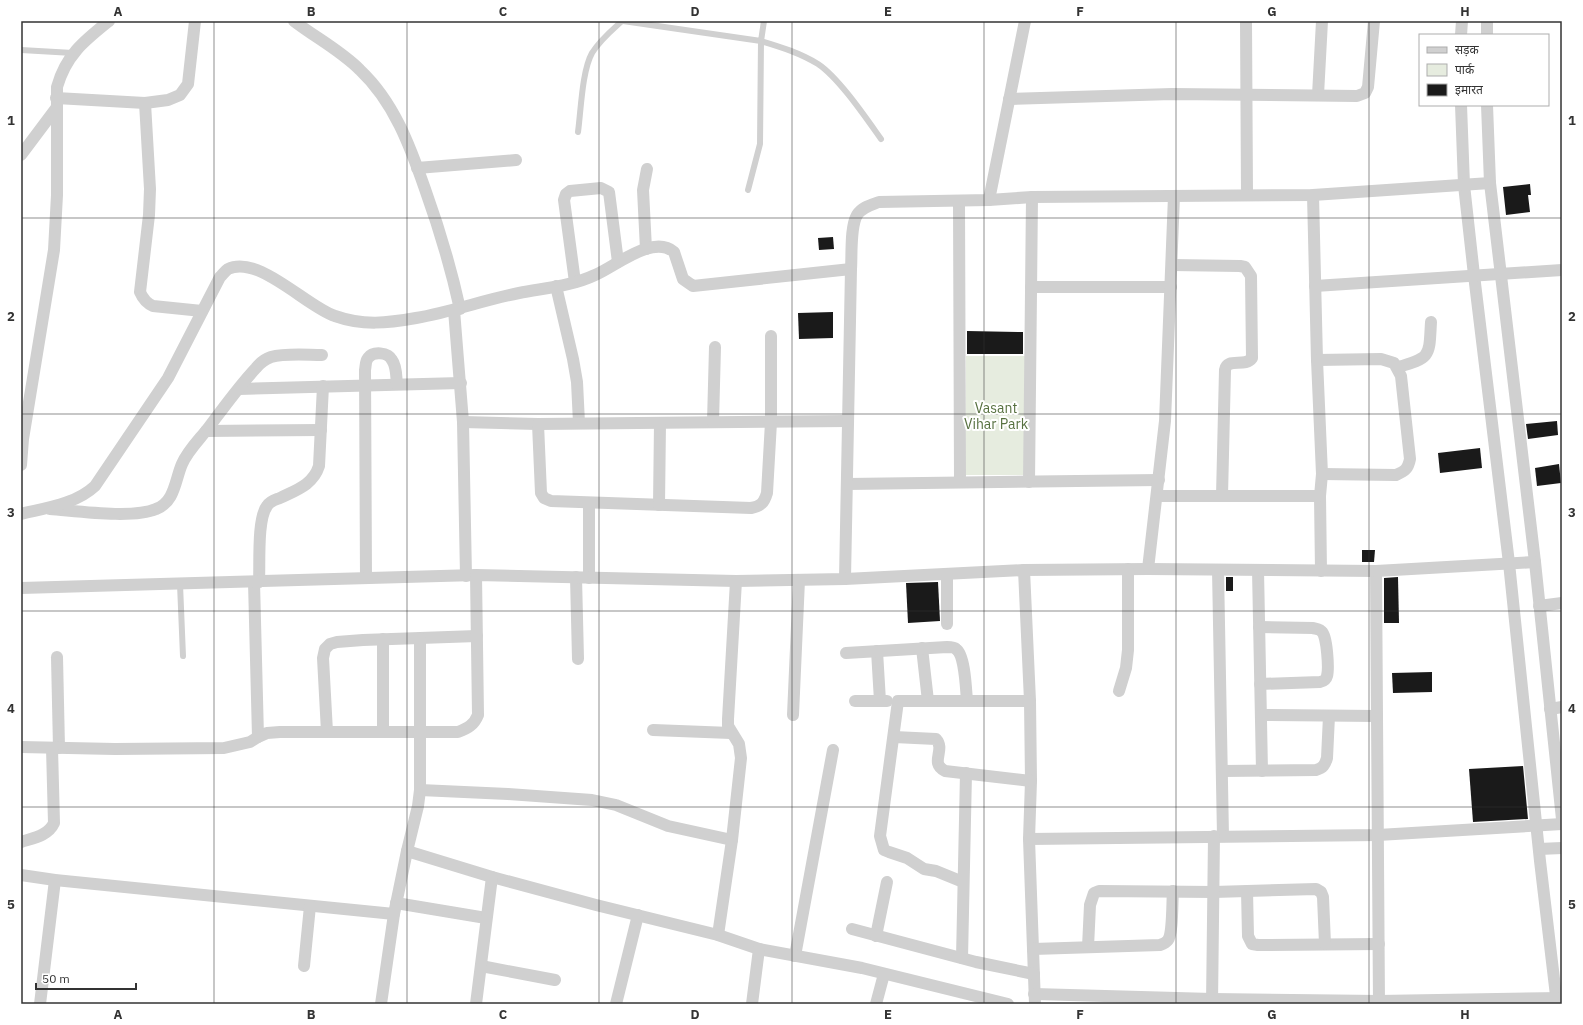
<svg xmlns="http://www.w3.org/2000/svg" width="1583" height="1025" viewBox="0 0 1583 1025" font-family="'IBM Plex Sans','Noto Sans Devanagari',sans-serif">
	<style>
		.green { fill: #e6ecdf }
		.building { fill: #1a1a1a }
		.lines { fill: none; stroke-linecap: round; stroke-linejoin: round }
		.service { stroke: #d0d0d0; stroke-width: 6 }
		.minor { stroke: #d0d0d0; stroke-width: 12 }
		.grid { fill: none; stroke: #333; stroke-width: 1; stroke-opacity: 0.55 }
		.labels { text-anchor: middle; stroke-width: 4; stroke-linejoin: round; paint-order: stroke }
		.park-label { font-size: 14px; fill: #56703f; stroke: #fff }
		.neatline { fill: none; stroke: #333; stroke-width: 1.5 }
		.grid-label { font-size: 13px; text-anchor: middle; font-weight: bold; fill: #333 }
	</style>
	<rect width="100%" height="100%" fill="#fff"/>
	<!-- green -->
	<polygon class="green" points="966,356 1026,356 1026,475 965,475"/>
	<!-- building -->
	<g class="building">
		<polygon points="1530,184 1531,195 1528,195 1530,212 1506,215 1503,187"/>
		<polygon points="833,237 834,249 819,250 818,238"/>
		<polygon points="833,312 833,338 799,339 798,313"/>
		<polygon points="967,331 1023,332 1023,354 967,354"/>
		<polygon points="1557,421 1558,435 1528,439 1526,424"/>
		<polygon points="1480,448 1482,468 1440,473 1438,453"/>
		<polygon points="1559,464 1561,483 1537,486 1535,468"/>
		<polygon points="1362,550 1375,550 1374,562 1362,562"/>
		<rect x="1226" y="577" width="7" height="14"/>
		<polygon points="1398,577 1399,623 1384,623 1384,578"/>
		<polygon points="938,582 940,621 908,623 906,583"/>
		<polygon points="1432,672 1432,692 1393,693 1392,673"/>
		<polygon points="1523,766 1528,819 1473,822 1469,769"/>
	</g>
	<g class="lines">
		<!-- service -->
		<g class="service">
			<polyline points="623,21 761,41 764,21"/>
			<polyline points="21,50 73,53"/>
			<path d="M578,132C581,110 582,71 592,53C600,40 611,31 622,21"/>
			<path d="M748,190L760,144L761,41C781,47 800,53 818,64C839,78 866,118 881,139"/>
			<polyline points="180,584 183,656"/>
		</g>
		<!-- minor -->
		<g class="minor">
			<path d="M294,21C316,38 340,50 360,70C394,102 410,146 425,189C439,228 451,268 460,309"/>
			<polyline points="1246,21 1247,195"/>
			<polyline points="1461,35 1462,21"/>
			<polyline points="1487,35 1487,21"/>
			<polyline points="1318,95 1322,21"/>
			<polyline points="56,98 145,103 168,100 180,95 188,84 195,21"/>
			<polyline points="1009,99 1172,94 1357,96 1365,93 1368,87 1374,21"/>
			<path d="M145,103L150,189L149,215L140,292C143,299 146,303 153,306L202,311"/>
			<polyline points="1461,105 1464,185 1474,275 1509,563 1540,861 1557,1004"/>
			<polyline points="1487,105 1490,183 1535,562 1562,819"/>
			<polyline points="21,155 57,107"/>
			<polyline points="417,168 516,160"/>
			<polyline points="1313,195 1317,360 1322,474 1320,496 1321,571"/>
			<polyline points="989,200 1025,21"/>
			<polyline points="959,201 960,482"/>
			<polyline points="646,249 643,190 647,169"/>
			<path d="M1172,265L1240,266L1245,267L1251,276L1252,358C1245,368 1227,357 1225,370L1222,496"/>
			<polyline points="575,282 564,200 566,194 570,191 601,188 609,192 618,262"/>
			<polyline points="556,286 573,359 577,382 579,423"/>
			<polyline points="1315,286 1562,270"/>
			<polyline points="1031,287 1171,287"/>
			<polyline points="454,310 463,422 466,576"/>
			<path d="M1317,360L1381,359L1394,363L1401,376L1410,459C1408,469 1405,471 1396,475L1322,474"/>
			<path d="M1398,367C1432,358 1429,355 1431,322"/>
			<polyline points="239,389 461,383"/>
			<polyline points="463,422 538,424 848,421"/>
			<polyline points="713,422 715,347"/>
			<path d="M538,424L541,493L544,498L551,501L751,508C761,506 764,503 767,493L771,422V336"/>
			<polyline points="206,431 321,430"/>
			<path d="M21,465L23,439L54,250L57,195V87C66,55 84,41 109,21"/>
			<polyline points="1029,482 1032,197"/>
			<polyline points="847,484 1159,480"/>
			<polyline points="1157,496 1320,496"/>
			<polyline points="659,505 660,423"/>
			<path d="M50,509C77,511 133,519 156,509C175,502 175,480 182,464C188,450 200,439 209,427C224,407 239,386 256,368C260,363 265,359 271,357C285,353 307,355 322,355"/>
			<path d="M21,514C46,508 76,504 95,486L168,378L220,277C223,274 225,271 228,269C258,254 307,307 335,316C363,326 388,323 416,318C451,312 484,300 519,293C544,288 572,286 595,275C616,266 653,234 674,252L683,279L693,286L851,269"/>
			<polyline points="1148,569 1165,421 1174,196"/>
			<polyline points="1024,570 1030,701 1031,781 1029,839 1035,1004"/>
			<polyline points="1218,570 1223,836"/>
			<polyline points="1258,570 1262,771"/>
			<polyline points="1376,571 1379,1004"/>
			<polyline points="576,577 578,659"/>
			<path d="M366,578L365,370C366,366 365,362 368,358C373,351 388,352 392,360C397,367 396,377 397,384"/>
			<polyline points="589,578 589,503"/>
			<path d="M845,579L851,269C852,255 850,227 857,215C862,207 871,205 879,202L989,200L1032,197L1313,195L1490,183"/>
			<polyline points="254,582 258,737"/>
			<path d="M259,582C260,564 257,519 267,506C270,501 275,500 280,498C296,490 313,485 319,466L323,386"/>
			<polyline points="21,588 476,575 736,581 845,579 1024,570 1148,569 1376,571 1535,562"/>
			<polyline points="1539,606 1562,603"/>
			<polyline points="947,624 947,574"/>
			<path d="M1259,627L1313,628C1316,629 1320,629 1322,632C1327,636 1329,669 1327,676C1326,680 1324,681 1320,682L1260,684"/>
			<polyline points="922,648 928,701"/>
			<polyline points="877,651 880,701"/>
			<path d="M846,653L947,647C950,647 954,647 956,649C965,655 966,690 967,701"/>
			<polyline points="57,657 59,748"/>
			<polyline points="1119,691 1126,668 1128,650 1128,569"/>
			<polyline points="855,701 887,701"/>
			<polyline points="1550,709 1562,707"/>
			<polyline points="793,715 799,580"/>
			<polyline points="1261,715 1377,716"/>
			<polyline points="653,730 731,733"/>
			<polyline points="327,732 323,658 325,649 330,644 337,642 363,640 477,636"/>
			<polyline points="383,732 383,639"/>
			<path d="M894,737L936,739C946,750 929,763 945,771L1031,781"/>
			<path d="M21,747L115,749L224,748L250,742L258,737L267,733L280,732H458C468,728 474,725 478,715L476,575"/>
			<path d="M1222,771L1316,770C1323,768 1325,765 1327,758L1329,716"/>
			<polyline points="420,790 508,794 592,800 616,805 668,826 732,840"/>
			<polyline points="1029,839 1378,835 1562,824"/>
			<path d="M21,842C33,838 48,836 54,823L52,748"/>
			<polyline points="1539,849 1562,848"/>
			<polyline points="407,851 418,806 420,790 420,638"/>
			<polyline points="21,875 55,880 394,914"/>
			<polyline points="963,882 936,871 924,869 907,858 889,852 884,850 880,836 898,701 1030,701"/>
			<polyline points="1247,891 1248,936 1252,944 1258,945 1379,944"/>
			<polyline points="396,903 486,918"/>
			<polyline points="852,929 976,962 1034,974"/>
			<polyline points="718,935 732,840 741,758 739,744 728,726 728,719 736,581"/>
			<polyline points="876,936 887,882"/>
			<polyline points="1088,947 1090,905 1094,893 1099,891 1214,892 1316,889 1321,892 1323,897 1325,944"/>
			<path d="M1033,949L1160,945C1163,944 1166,943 1168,940C1173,933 1172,901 1173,891"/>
			<polyline points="795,956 833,750"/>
			<polyline points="962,958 966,773"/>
			<polyline points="304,966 310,906"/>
			<polyline points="481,966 555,980"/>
			<polyline points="1034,994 1212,999 1379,1001 1562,998"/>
			<polyline points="40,1004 55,880"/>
			<polyline points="381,1004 394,914 407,851 492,877 596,905 718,935 759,949 862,968 1008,1004"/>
			<polyline points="476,1004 492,877"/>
			<polyline points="616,1004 638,915"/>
			<polyline points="752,1004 759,949"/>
			<polyline points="876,1004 884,974"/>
			<polyline points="1212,1004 1214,836"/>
		</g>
	</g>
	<!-- grid -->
	<path class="grid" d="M214,21V1004M407,21V1004M599,21V1004M792,21V1004M984,21V1004M1176,21V1004M1369,21V1004M21,218H1562M21,414H1562M21,611H1562M21,807H1562"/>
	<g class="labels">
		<!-- park labels -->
		<g class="park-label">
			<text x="996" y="413">Vasant<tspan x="996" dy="16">Vihar Park</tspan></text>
		</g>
	</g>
	<!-- border -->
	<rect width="1583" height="1025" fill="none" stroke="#ffffff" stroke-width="44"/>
	<!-- legend -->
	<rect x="1419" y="34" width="130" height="72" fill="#ffffff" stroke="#adadad"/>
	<rect x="1427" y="47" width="20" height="6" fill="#d0d0d0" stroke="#adadad"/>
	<text x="1455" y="54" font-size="12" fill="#333333">सड़क</text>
	<rect x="1427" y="64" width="20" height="12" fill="#e6ecdf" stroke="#adadad"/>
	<text x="1455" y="74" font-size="12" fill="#333333">पार्क</text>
	<rect x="1427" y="84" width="20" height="12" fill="#1a1a1a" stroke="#adadad"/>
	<text x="1455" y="94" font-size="12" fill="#333333">इमारत</text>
	<!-- scale -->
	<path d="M36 983v6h100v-6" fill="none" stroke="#333333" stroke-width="2"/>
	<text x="42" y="983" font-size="12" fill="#333333" stroke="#ffffff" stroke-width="3" paint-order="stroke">50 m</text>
	<rect x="22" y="22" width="1539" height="981" class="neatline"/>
	<g class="grid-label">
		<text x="118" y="16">A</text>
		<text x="311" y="16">B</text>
		<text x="503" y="16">C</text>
		<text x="695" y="16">D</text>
		<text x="888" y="16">E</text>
		<text x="1080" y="16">F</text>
		<text x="1272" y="16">G</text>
		<text x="1465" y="16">H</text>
		<text x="11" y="125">1</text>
		<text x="1572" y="125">1</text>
		<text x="11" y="321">2</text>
		<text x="1572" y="321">2</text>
		<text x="11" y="517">3</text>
		<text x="1572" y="517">3</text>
		<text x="11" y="713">4</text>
		<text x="1572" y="713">4</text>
		<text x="11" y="909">5</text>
		<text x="1572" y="909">5</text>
		<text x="118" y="1019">A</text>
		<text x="311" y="1019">B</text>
		<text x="503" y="1019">C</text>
		<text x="695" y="1019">D</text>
		<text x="888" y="1019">E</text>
		<text x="1080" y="1019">F</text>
		<text x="1272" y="1019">G</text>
		<text x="1465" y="1019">H</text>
	</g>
</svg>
